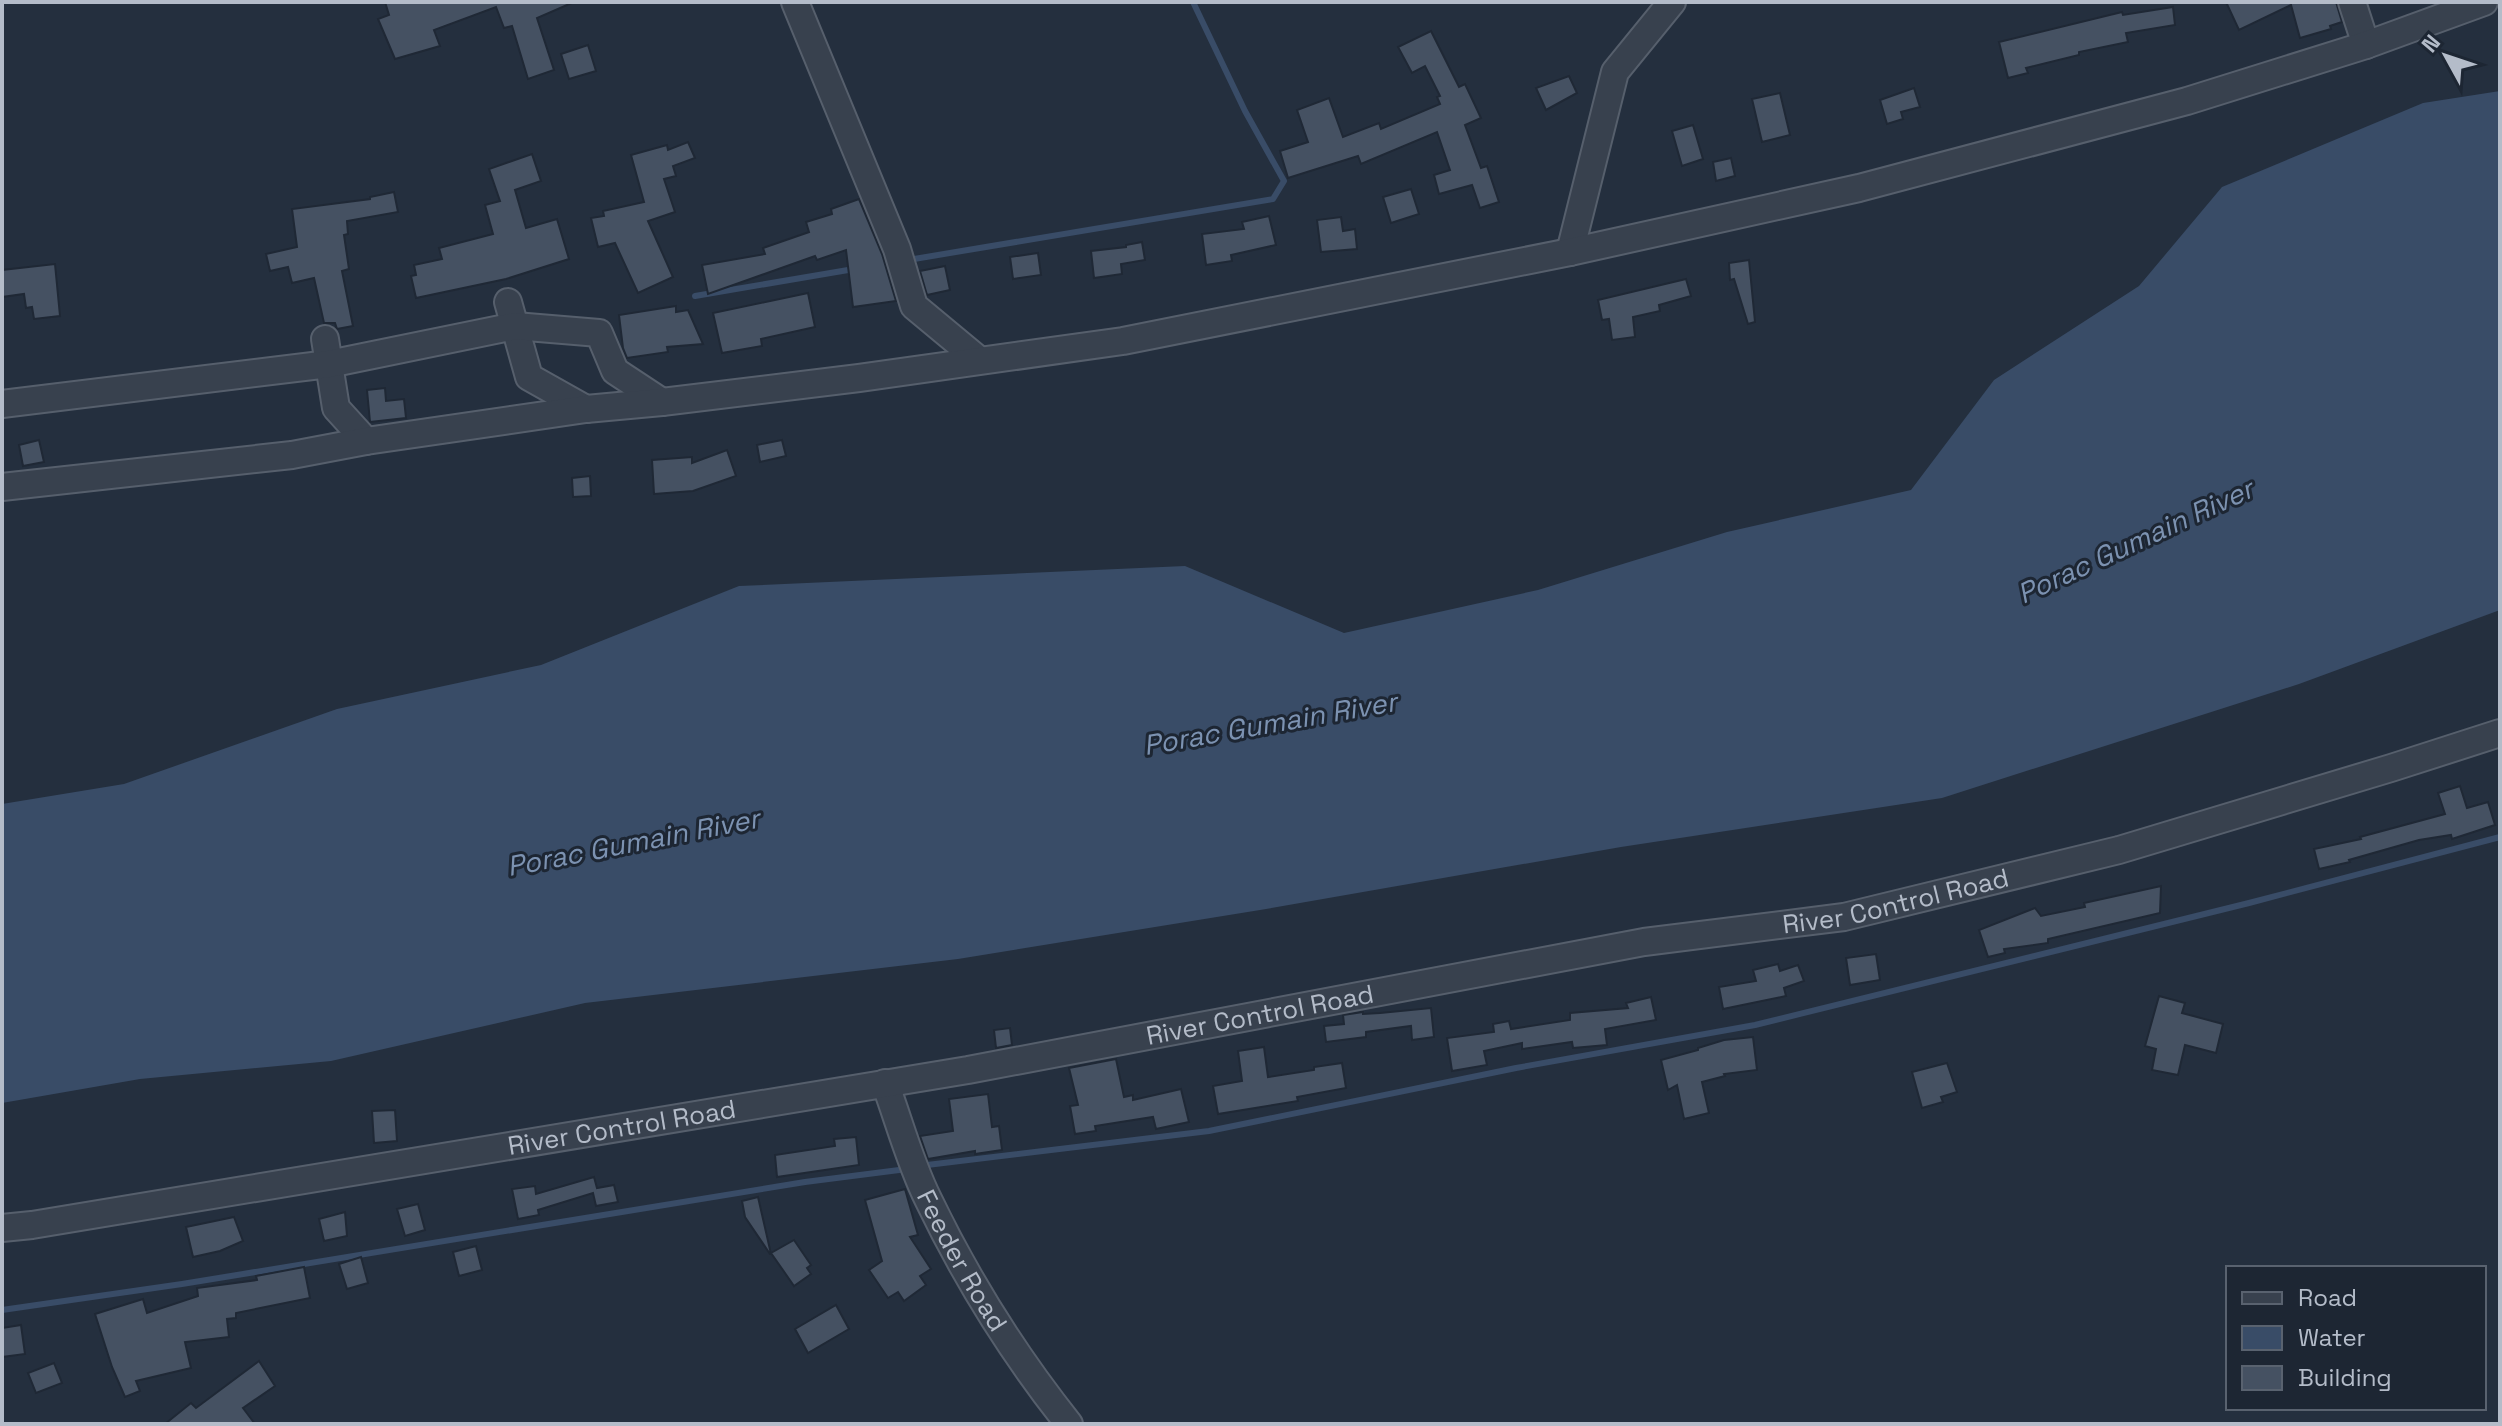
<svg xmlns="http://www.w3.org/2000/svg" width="2502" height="1426" viewBox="0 0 2502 1426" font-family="'Space Grotesk',sans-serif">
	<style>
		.water { fill: #394c67 }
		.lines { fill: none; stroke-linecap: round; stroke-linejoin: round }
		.stream { stroke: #394c67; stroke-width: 6 }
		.building { fill: #455162; stroke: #1f2835; stroke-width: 2 }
		.minor-casing { stroke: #565f6c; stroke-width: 30 }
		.minor { stroke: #38414e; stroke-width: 26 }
		.labels { text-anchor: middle; stroke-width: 6; stroke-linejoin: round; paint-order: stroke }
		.street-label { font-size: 26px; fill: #b4bcc9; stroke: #1d2633 }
		.water-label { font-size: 28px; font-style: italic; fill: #7c92b1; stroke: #1d2633 }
	</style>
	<rect width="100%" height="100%" fill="#242f3e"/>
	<!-- water -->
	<polygon class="water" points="2500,91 2500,610 2299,684 1942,798 1621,847 1260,910 958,959 585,1003 331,1061 140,1079 2,1103 2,804 124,784 337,709 541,665 739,586 1185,566 1344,633 1538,590 1727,532 1911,490 1994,380 2139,286 2222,187 2423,103"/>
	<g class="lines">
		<!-- stream -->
		<g class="stream">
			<polyline points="908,260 1273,199 1284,181 1245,111 1193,2"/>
			<polyline points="695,296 854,269"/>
			<polyline points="927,1165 1209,1131 1516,1068 1755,1025 2249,903 2500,837"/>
			<polyline points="2,1310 182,1284 805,1182 907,1169"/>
		</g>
	</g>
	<!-- building -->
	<g class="building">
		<polygon points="385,2 574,2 537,18 554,70 528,79 512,26 504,28 496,7 434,30 440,46 395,59 378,19 389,15"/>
		<polygon points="2226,2 2336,2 2342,22 2330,26 2331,29 2300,38 2291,5 2239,30"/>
		<polygon points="2173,7 2175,25 2126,33 2128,42 2079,52 2079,55 2026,68 2028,73 2008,78 1999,42 2122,12 2123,15"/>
		<polygon points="1431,31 1459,87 1465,84 1481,118 1465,125 1481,168 1487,166 1499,202 1480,208 1472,185 1439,194 1434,175 1450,170 1437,132 1361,164 1358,156 1288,178 1280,151 1308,142 1297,110 1329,98 1343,137 1379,123 1381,129 1440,104 1437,97 1440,96 1425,66 1412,73 1398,47"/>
		<polygon points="588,45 596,71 569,79 561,54"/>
		<polygon points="1569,76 1577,93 1546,110 1536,88"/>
		<polygon points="1914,88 1920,107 1901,112 1903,119 1887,124 1880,100"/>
		<polygon points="1780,93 1790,135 1762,142 1752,99"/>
		<polygon points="1693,125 1703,159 1682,166 1672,131"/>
		<polygon points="688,142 695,158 673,166 676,176 664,179 675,212 648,221 673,277 638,293 615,243 598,247 591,218 604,216 603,211 644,202 631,155 667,145 668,150"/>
		<polygon points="532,154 541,181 515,190 526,228 557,219 569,259 506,279 416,298 411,276 416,275 414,265 442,259 439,248 493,234 485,205 500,201 489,169"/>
		<polygon points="1731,158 1735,176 1716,181 1713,162"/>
		<polygon points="1411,189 1419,214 1391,223 1383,197"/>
		<polygon points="394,192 398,212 347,221 348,234 344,235 349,269 342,271 353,326 337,329 335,323 324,323 314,278 292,283 288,267 270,271 266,254 297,247 292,209 370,199 370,197"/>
		<polygon points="859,199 882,254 896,301 853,307 846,250 817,260 815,256 708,294 702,265 765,254 763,248 809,232 806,222 832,214 831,209"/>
		<polygon points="1269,216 1276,245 1231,255 1232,261 1206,265 1202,234 1244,229 1242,222"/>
		<polygon points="1341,217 1343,231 1355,229 1357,249 1321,252 1317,220"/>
		<polygon points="1142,242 1145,260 1121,264 1122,274 1094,278 1091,251 1126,247 1126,245"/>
		<polygon points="1038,253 1041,275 1013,279 1010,257"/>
		<polygon points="1749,260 1755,322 1748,324 1734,279 1730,280 1729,263"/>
		<polygon points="55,264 60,316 34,319 32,307 26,308 24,294 2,297 2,270"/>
		<polygon points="945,266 950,290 927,295 920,271"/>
		<polygon points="1686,279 1691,296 1659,305 1660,311 1633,317 1635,337 1612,340 1609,319 1602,320 1598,300"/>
		<polygon points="808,293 815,327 761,339 762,346 722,353 713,313"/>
		<polygon points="676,306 676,312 688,310 703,344 667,347 668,352 627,358 623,348 619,315"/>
		<polygon points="385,388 386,401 404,399 406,418 370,422 367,390"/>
		<polygon points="39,440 44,462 23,466 19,445"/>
		<polygon points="782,440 786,456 760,462 757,445"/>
		<polygon points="727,450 736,476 693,491 654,494 652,460 692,457 692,463"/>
		<polygon points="590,476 591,496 573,497 572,478"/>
		<polygon points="2460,786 2467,808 2488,802 2495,825 2452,839 2451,835 2419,840 2349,860 2350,862 2319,869 2314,849 2361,839 2360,837 2445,814 2438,793"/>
		<polygon points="2161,886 2160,913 2048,939 2048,943 2004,949 2005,953 1988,957 1979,930 2035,908 2041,916 2085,907 2084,903"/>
		<polygon points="1876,954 1880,980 1850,985 1846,958"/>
		<polygon points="1778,964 1780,971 1798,965 1804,981 1784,988 1786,996 1723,1009 1719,987 1756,981 1753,970"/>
		<polygon points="2159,996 2185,1003 2182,1013 2223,1024 2216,1053 2185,1045 2178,1075 2152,1070 2156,1049 2145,1046"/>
		<polygon points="1651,997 1656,1020 1605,1029 1607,1045 1573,1048 1572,1042 1522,1049 1522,1043 1484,1051 1487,1065 1452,1071 1447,1038 1494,1032 1493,1024 1509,1021 1511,1029 1570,1020 1570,1013 1628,1008 1626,1003"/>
		<polygon points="1431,1008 1434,1037 1412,1040 1411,1026 1366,1032 1366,1037 1326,1042 1324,1026 1344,1024 1343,1015 1363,1012 1363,1014 1380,1013"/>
		<polygon points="1010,1028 1012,1045 996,1048 994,1030"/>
		<polygon points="1753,1037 1757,1070 1724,1074 1725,1076 1702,1082 1709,1113 1684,1119 1677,1085 1668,1090 1661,1060 1698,1050 1698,1048 1724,1040"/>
		<polygon points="1264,1047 1268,1077 1314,1070 1314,1067 1342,1063 1346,1088 1297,1097 1298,1101 1218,1114 1213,1086 1242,1081 1238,1051"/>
		<polygon points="1116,1059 1124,1097 1133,1095 1133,1100 1181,1089 1189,1122 1156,1129 1153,1117 1095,1126 1096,1131 1075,1134 1070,1106 1078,1105 1069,1068"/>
		<polygon points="1947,1063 1957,1092 1941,1097 1943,1102 1922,1108 1912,1072"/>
		<polygon points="988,1094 992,1127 999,1126 1002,1150 975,1154 975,1151 928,1159 920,1136 953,1131 949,1099"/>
		<polygon points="395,1110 397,1141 374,1143 372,1111"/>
		<polygon points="856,1137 859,1165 777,1177 775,1155 835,1146 834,1139"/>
		<polygon points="594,1177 597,1188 614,1185 618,1202 596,1206 593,1193 538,1210 539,1215 518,1219 512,1189 535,1186 536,1194"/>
		<polygon points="905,1189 918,1235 910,1237 931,1269 920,1276 926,1285 904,1301 898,1292 888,1298 869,1270 882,1261 865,1200"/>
		<polygon points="758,1197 771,1254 770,1254 745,1217 742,1201"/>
		<polygon points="418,1204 425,1230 405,1236 397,1209"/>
		<polygon points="345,1212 347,1236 324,1241 319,1219"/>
		<polygon points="234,1217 243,1241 220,1251 193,1257 186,1227"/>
		<polygon points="794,1240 811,1265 807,1268 811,1274 794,1286 771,1253"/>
		<polygon points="476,1246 482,1270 459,1276 453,1252"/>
		<polygon points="361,1257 368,1283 347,1289 339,1264"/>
		<polygon points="304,1267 310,1298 236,1313 236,1318 227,1319 229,1337 185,1342 191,1368 136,1381 140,1391 125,1397 112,1367 95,1314 143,1299 147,1313 198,1296 197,1288 257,1280 256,1276"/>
		<polygon points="836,1305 849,1329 808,1353 795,1329"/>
		<polygon points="21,1325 25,1354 2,1357 2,1328"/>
		<polygon points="259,1361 275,1386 243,1408 255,1424 165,1424 191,1403 196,1408"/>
		<polygon points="54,1363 62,1383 36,1393 28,1373"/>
	</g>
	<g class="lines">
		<!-- minor casing -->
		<g class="minor-casing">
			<g id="minor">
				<polyline points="795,2 897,249 914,306 979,360"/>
				<polyline points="2352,2 2366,45"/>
				<polyline points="1570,252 1615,72 1672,2"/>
				<polyline points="508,302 529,377 586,409"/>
				<polyline points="325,339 336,408 366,441"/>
				<polyline points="2,404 329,364 515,326 599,333 615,371 662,402"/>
				<polyline points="2,487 292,455 366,441 586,409 662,402 859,378 1123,341 1570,252 1859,188 2187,101 2366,45 2484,2"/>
				<path id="s1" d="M885,1083C899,1121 910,1163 928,1199C966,1278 1014,1355 1069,1424"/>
				<path id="s2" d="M2,1228L32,1225L968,1070L1644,942L1844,917L2119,850L2391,768L2500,733"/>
			</g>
		</g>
		<!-- minor -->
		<use href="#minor" class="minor"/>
	</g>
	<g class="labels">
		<!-- street labels -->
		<g class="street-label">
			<text dy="9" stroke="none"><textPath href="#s2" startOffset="1922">River Control Road</textPath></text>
			<text dy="9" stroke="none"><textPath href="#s2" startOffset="1276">River Control Road</textPath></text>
			<text dy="9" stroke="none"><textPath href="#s2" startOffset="628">River Control Road</textPath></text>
			<text dy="9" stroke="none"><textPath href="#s1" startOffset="194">Feeder Road</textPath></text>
		</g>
		<!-- water labels -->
		<g class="water-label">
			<text transform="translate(2135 541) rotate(-25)" y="10">Porac Gumain River</text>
			<text transform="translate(1270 723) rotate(-10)" y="10">Porac Gumain River</text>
			<text transform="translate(633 842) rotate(-11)" y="10">Porac Gumain River</text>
		</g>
	</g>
	<!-- border -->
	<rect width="2502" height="1426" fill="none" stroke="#b4bcc9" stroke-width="8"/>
	<!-- legend -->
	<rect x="2226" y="1266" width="260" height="144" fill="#1d2633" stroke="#59626f" stroke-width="2"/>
	<rect x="2242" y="1292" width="40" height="12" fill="#38414e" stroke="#59626f" stroke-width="2"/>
	<text x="2298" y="1306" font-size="24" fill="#b4bcc9">Road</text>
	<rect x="2242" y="1326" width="40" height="24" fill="#394c67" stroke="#59626f" stroke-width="2"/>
	<text x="2298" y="1346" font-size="24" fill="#b4bcc9">Water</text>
	<rect x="2242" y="1366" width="40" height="24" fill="#455162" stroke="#59626f" stroke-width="2"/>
	<text x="2298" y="1386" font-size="24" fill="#b4bcc9">Building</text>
	<!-- north arrow -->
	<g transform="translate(2446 56) rotate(310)" stroke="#1d2633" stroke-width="6" paint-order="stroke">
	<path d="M0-6L14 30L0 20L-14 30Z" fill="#b4bcc9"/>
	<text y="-12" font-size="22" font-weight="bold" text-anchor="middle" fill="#b4bcc9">N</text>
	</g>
</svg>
